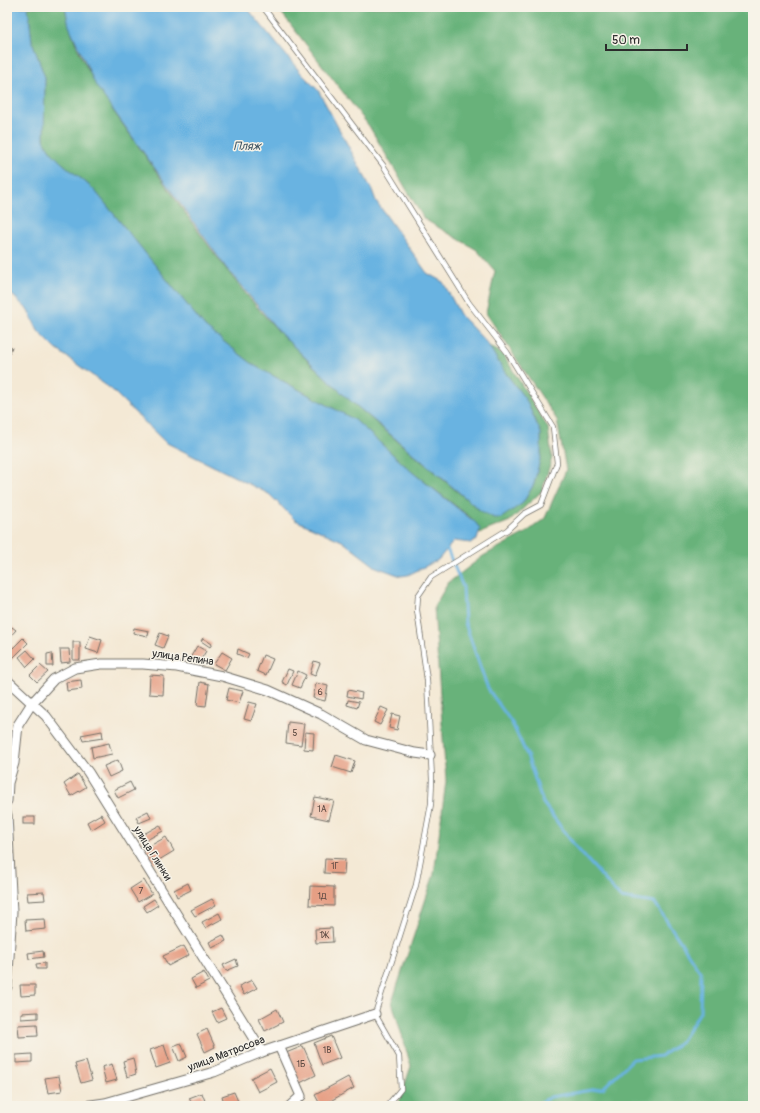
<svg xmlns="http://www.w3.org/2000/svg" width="760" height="1113" viewBox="0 0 760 1113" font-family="Pangolin,sans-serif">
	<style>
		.forest { fill: #67b27a; stroke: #496e52 }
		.water { fill: #69b3e1; stroke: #4a6f86 }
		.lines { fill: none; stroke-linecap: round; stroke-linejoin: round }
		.stream { stroke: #69b3e1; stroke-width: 3 }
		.building { fill: #e69f84 }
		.service-casing { stroke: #716e66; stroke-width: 6 }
		.minor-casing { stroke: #716e66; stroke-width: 11 }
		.service { stroke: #fff; stroke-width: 4.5 }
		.minor { stroke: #fff; stroke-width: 9 }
		.labels { text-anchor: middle; stroke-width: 3; stroke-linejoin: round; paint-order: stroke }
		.number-label { font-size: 9px; fill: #5a4841 }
		.street-label { font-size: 11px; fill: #2b2b2b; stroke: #f7f3e8 }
		.water-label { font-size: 12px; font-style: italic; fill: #3e5462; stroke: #f7f3e8 }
	</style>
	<rect width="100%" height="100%" fill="#f7f3e8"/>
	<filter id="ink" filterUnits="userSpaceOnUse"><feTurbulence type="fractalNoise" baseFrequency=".025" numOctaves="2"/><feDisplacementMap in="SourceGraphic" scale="8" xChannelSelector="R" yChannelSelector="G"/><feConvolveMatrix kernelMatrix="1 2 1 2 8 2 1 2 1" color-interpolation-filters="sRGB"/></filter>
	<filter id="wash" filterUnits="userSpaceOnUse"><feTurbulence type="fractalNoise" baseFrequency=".012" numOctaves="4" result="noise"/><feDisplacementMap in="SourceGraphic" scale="16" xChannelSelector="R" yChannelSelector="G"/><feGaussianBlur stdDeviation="0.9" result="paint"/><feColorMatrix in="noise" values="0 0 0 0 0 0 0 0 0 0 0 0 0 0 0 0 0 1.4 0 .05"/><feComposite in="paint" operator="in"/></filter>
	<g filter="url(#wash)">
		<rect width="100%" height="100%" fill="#f4e9d5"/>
		<!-- forest -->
		<g class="forest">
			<path d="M28,7H65C76,65 113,110 146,157C188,217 232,283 283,336C343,398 412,453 478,509L494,518L523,503L534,484L541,455V433L526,400L504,371L489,346L503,354L548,428L552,458L542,491L510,521L480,533L478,526L470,517L412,472L355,420L255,366L205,327L96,192C81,176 50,159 44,139L45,78L32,41Z"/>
			<polygon points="277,7 753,7 753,1106 398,1106 411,1066 392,1002 434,874 446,781 434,607 448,583 483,556 527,532 545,518 566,470 557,420 486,313 495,271 477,250 424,219 369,126"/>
		</g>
		<!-- water -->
		<g class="water">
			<path d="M7,7H28L32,41L45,78L44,139C50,159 81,176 96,192L205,327L255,366L355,420L412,472L476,523L480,529L477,540L471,543L454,541L438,560L408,575L401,576L376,567L342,541L295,520L269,494L165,442L111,389L56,349L38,331L28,310L7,290Z"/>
			<polygon points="65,7 246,7 248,9 301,73 318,90 372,190 376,201 427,273 443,282 461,316 487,343 504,371 526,400 541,433 541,455 534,484 523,503 501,518 494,518 481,511 345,396 282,335 227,269 96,86 69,26"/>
		</g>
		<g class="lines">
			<!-- stream -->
			<polyline class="stream" points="447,549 463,587 465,623 488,689 512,723 527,755 543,803 575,846 621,898 655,903 701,973 700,1012 681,1042 661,1056 633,1059 603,1088 550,1097 534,1106"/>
		</g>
		<g id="blocks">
			<!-- building -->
			<g class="building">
				<polygon points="7,345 12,347 7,359"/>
				<polygon points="12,627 16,630 7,640 7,633"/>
				<polygon points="134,628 149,631 148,636 133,633"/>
				<polygon points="160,633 168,636 163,648 155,645"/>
				<polygon points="90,636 102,640 98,653 86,649"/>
				<polygon points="23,638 28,643 10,661 7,658 7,642 13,648"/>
				<polygon points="203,638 212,644 210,647 201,641"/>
				<rect x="73" y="642" width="7" height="18"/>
				<polygon points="197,646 206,651 199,663 190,658"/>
				<polygon points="60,649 69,649 70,662 61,663"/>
				<polygon points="238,649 249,654 247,658 237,654"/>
				<polygon points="27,650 35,659 27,667 19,657"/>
				<polygon points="222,652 232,658 225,670 214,664"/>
				<polygon points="52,653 53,666 47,666 47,654"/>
				<polygon points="263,655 273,659 266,675 257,671"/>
				<polygon points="314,661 320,663 315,676 310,674"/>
				<polygon points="40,665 48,672 37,682 30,675"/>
				<polygon points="288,669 293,671 287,685 282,682"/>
				<polygon points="298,671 306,675 300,688 292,685"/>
				<polygon points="150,675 164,676 163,695 149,694"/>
				<polygon points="81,680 82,689 67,691 66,682"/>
				<polygon points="200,682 209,684 206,706 197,705"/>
				<polygon points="316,683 328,686 325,701 313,698"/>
				<polygon points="229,688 243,691 239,703 226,700"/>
				<polygon points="348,690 362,693 361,699 347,696"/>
				<polygon points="348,700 359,702 357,708 347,705"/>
				<polygon points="249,702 257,704 251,721 244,719"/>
				<polygon points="381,707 388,710 380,725 374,722"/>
				<polygon points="392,714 400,716 397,730 389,728"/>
				<polygon points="288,722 304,724 301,745 286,743"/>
				<polygon points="102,731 103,738 83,741 81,735"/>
				<polygon points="305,732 314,733 313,750 304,749"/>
				<rect x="7" y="733" width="2" height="7"/>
				<polygon points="109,743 112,754 93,758 91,747"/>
				<polygon points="336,755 355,761 351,773 332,767"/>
				<polygon points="118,760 122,771 109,777 104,766"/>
				<polygon points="78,774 86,787 71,796 64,784"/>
				<polygon points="130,782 134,790 118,798 114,790"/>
				<polygon points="315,797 334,801 329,820 311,816"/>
				<polygon points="148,811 151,818 139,823 136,817"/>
				<polygon points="101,814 105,821 91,830 87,822"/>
				<rect x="23" y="817" width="12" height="7"/>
				<polygon points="160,825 163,831 143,842 140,836"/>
				<polygon points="166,837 174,851 154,863 146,848"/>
				<polygon points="325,858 345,859 344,874 324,873"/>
				<polygon points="144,880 152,894 138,902 130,889"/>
				<polygon points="188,883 191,890 177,897 174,890"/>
				<polygon points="310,886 334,887 334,906 309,905"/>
				<polygon points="44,892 45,900 28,901 27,893"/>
				<polygon points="154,899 158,905 147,912 143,906"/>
				<polygon points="212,899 216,905 195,916 191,910"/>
				<polygon points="219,913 222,919 205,928 202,922"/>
				<polygon points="45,919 46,929 26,931 25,920"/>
				<polygon points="332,928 333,942 316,943 315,929"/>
				<polygon points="223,935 226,941 212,948 209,942"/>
				<polygon points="184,946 189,955 168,966 163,956"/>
				<polygon points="43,951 44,957 29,959 28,953"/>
				<polygon points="236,959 238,966 226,971 223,965"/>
				<polygon points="45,963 45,969 37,969 36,964"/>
				<polygon points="204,972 209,981 196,988 191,979"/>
				<polygon points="252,980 257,988 244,995 239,986"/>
				<polygon points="20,985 35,985 35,995 21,996"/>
				<polygon points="221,1008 226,1018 217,1022 212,1012"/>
				<polygon points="277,1009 283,1022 265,1031 259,1019"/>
				<polygon points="38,1012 38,1018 21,1019 21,1013"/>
				<polygon points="37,1024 38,1036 19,1037 18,1025"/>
				<polygon points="207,1029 215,1047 205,1052 197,1034"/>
				<polygon points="331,1036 340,1058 322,1065 314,1043"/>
				<polygon points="181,1043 187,1057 179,1061 173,1046"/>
				<polygon points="164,1045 170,1063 156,1068 150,1050"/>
				<polygon points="303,1046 316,1075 300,1083 286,1053"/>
				<polygon points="32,1054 32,1062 16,1063 16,1055"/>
				<polygon points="133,1058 136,1074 127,1077 123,1061"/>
				<polygon points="86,1061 92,1080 81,1083 75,1064"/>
				<polygon points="112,1064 117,1080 106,1083 102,1067"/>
				<polygon points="270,1068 277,1082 258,1092 251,1078"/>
				<polygon points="59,1076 62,1091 48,1093 45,1078"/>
				<polygon points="348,1077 354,1088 321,1106 315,1095"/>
				<polygon points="234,1092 240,1106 225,1106 222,1096"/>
				<polygon points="202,1093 207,1106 193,1106 189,1098"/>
			</g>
		</g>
	</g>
	<g filter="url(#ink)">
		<use href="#blocks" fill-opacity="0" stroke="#716e66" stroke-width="1"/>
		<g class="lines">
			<!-- service casing -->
			<g class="service-casing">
				<polyline id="service" points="263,7 383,165 469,303 507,352 553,427 557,463 541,505 524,514 507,530 431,577 418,596 417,610 427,680 432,779 431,804 416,885 375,1014 399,1056 401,1089 387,1106"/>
			</g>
			<!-- minor casing -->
			<g class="minor-casing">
				<g id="minor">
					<polyline points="7,680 46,716 88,772 262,1052"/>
					<polyline points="7,801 8,783 14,763 18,725 32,703 54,679 75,668 101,664 143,664 177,667 222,676 268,690 321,714 366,740 415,753 430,755"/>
					<polyline points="7,815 12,912 7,987"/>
					<polyline points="279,1046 301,1096 290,1106"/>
					<polyline points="84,1106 105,1103 214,1072 262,1052 375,1014"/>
				</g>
			</g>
			<!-- service -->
			<use href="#service" class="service"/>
			<!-- minor -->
			<use href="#minor" class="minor"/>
		</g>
	</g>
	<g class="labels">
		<!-- number labels -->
		<g class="number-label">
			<text x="320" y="695">6</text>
			<text x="295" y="736">5</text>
			<text x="322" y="812">1А</text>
			<text x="335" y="869">1Г</text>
			<text x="141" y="894">7</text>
			<text x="322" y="899">1Д</text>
			<text x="324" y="938">1Ж</text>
			<text x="327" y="1053">1В</text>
			<text x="301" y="1067">1Б</text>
		</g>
		<!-- street labels -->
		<g class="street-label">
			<text transform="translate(183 657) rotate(8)" y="4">улица Репина</text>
			<text transform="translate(153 853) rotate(58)" y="4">улица Глинки</text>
			<text transform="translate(226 1053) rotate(-21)" y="4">улица Матросова</text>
		</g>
		<!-- water labels -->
		<g class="water-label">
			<text x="247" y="150">Пляж</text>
		</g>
	</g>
	<!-- margin -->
	<rect width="760" height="1113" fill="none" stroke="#f7f3e8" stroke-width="24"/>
	<!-- scale -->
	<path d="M606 44v6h81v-6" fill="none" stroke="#2b2b2b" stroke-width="2"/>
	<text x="612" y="44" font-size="12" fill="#2b2b2b" stroke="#f7f3e8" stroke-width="3" paint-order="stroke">50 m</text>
</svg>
